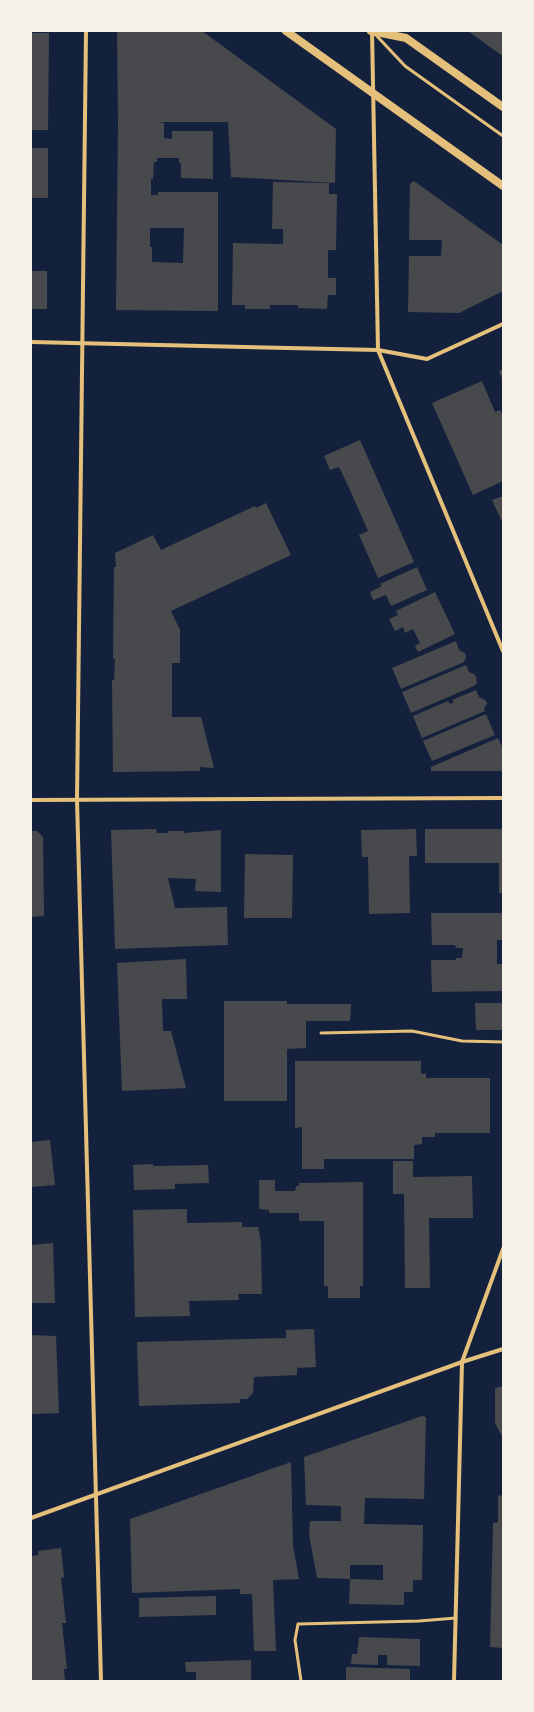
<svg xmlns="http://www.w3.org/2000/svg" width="534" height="1712" viewBox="0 0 534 1712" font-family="'Work Sans',sans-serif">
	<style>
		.building { fill: #48494c; fill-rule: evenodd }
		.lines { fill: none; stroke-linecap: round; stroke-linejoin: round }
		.service { stroke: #e5c07b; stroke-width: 3 }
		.minor { stroke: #e5c07b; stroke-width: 4 }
		.secondary { stroke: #e5c07b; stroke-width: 8 }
	</style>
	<rect width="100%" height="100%" fill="#14213d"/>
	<!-- building -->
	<g class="building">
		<path d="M117,31H202L336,129L335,183L231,177L228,122H158L164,123V138L172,139V131H213V179L181,178V163H179V158H157V162H154L153,179H151V195H158V192H218V311L116,310L118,123ZM150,228H184L183,263L152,262V247H150Z"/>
		<polygon points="468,31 503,31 503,55 501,55"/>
		<polygon points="31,33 49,33 48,130 31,130"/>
		<rect x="31" y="148" width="17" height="50"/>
		<polygon points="414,181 503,245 503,291 459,313 408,312 409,256 441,256 442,240 409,240 410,184"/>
		<polygon points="273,182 329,183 329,194 337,194 336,250 328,250 328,278 336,278 336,295 328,295 327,309 298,308 298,305 270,305 270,309 245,309 245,305 232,305 233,243 283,244 283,229 272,229"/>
		<rect x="31" y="271" width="16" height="38"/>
		<polygon points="503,369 503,381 499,371"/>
		<polygon points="482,381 495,412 500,410 503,416 503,481 473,495 432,403"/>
		<polygon points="360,440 414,562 378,578 359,535 368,531 350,490 339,467 330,470 324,456"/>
		<polygon points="503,496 503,524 492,500"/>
		<polygon points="266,503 291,555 171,611 180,630 180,663 172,663 172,717 201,717 214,768 200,767 200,771 113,772 112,680 114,680 115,658 113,659 114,567 116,567 115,553 153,535 161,550 255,506 256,508"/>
		<polygon points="417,567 427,590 391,606 386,595 373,600 370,592 382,586 380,584"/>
		<polygon points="435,592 455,634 418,652 415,646 420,643 413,629 405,633 403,627 395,631 389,619 398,615 396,611"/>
		<polygon points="456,641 459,650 465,653 466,657 464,662 401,689 392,668"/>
		<polygon points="466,665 469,672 474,674 476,677 477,683 474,686 411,713 402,692"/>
		<polygon points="476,690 479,697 485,700 487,703 484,709 485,711 422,738 413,716 448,701 450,704 454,702 452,700"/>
		<polygon points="486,714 495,735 432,761 423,741"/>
		<polygon points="498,738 503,749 503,771 431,771 431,767"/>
		<polygon points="156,829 157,833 168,833 168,831 184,831 184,833 221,830 221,892 195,891 196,879 168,878 175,908 227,907 228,945 115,949 111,830"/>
		<polygon points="416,829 417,856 409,856 410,913 369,914 368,857 362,857 361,830"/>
		<polygon points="425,829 503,829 503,893 499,893 499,863 425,863"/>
		<polygon points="31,831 37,831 43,837 44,916 31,917"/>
		<polygon points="245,854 293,855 292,918 244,918"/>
		<polygon points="431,913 503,913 503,940 497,940 497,964 503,964 503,991 432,992 431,960 456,960 456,958 462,958 463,948 456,948 455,945 432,945"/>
		<polygon points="186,959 187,999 162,999 163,1031 171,1031 186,1088 122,1091 117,963"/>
		<polygon points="224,1001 287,1001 287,1004 351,1004 350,1021 306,1021 306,1048 287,1049 287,1101 224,1101"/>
		<polygon points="475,1003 503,1003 503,1030 476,1030"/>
		<polygon points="295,1061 421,1061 421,1074 426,1073 426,1078 490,1078 490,1133 435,1133 435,1137 422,1137 422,1144 414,1145 414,1159 324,1159 324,1169 302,1169 302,1127 295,1128"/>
		<polygon points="50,1140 55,1185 31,1187 31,1142"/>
		<polygon points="393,1161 413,1161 413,1177 472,1176 473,1218 429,1218 430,1288 405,1288 404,1194 393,1194"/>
		<polygon points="153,1164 153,1166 208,1165 209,1183 175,1184 175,1189 134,1190 133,1165"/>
		<polygon points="259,1180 275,1180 275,1191 295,1191 296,1186 299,1186 299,1183 363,1182 363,1286 360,1286 360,1298 328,1298 328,1286 324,1286 324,1221 299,1221 299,1213 269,1213 269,1210 259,1209"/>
		<polygon points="187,1209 187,1223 242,1222 242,1227 258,1227 261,1242 262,1294 238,1294 239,1300 189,1301 190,1316 135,1317 133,1210"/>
		<polygon points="53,1243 55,1303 31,1303 31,1245"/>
		<polygon points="314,1329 316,1367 297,1368 297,1375 254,1377 253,1393 247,1399 240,1399 240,1403 139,1406 137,1342 286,1338 286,1330"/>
		<polygon points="31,1335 56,1336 59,1413 31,1414"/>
		<polygon points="503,1386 503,1438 495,1423 495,1388"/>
		<polygon points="422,1416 426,1417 424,1499 365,1498 364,1524 423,1525 422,1580 413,1580 413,1592 404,1592 404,1605 349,1604 350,1579 383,1580 383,1565 350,1565 350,1579 317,1578 309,1534 310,1521 341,1521 341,1506 306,1505 304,1457"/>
		<polygon points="291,1462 293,1545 299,1579 273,1580 276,1651 254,1651 252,1594 240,1594 240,1589 132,1593 130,1519"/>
		<polygon points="503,1495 503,1648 490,1647 493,1523 498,1522 498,1496"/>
		<polygon points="61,1548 64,1577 61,1578 66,1623 62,1623 67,1669 64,1669 65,1681 31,1681 31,1556 38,1555 38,1551"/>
		<polygon points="216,1596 216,1615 139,1617 139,1598"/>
		<polygon points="359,1637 420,1639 420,1666 387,1665 387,1655 378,1655 378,1665 351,1664 352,1654 357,1654"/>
		<polygon points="251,1660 251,1681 196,1681 196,1672 186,1672 185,1662"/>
		<polygon points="346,1667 410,1669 410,1681 346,1681"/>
	</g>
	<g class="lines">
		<!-- service -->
		<g class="service">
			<polyline points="375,34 405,66 503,136"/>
			<polyline points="321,1033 412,1031 462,1041 503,1042"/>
			<polyline points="301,1681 295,1640 298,1624 419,1621 456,1618"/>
		</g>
		<!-- minor -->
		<g class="minor">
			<polyline points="86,31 77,800 101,1681"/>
			<polyline points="372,31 378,350 503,651"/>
			<polyline points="31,342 378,350 427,359 503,324"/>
			<polyline points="31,800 503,798"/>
			<polyline points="31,1518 462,1362 503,1349"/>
			<polyline points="454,1681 462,1362 503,1249"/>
		</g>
		<!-- secondary -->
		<g class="secondary">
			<polyline points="286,31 503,186"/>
			<polyline points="371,31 406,38 503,107"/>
		</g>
	</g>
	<!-- border -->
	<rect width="534" height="1712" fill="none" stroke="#f6f1e7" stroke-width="64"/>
</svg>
